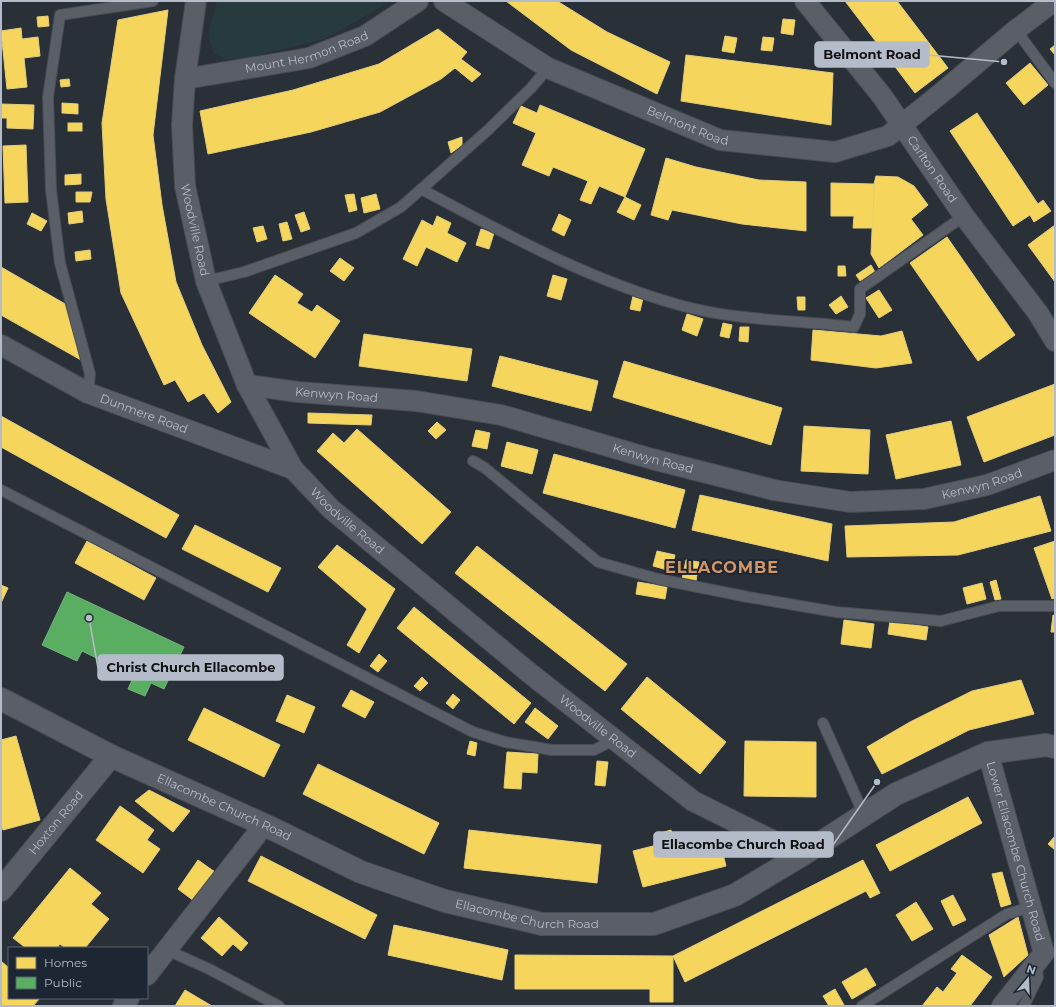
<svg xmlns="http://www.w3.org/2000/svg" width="1056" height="1007" viewBox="0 0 1056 1007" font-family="Montserrat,sans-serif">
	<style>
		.green { fill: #273a3e }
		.homes { fill: #f6d55c; stroke: #e2ce7d }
		.public { fill: #5aae61; stroke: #75b280 }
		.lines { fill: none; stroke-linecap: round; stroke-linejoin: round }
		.service-casing { stroke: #484c53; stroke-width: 12 }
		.minor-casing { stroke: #484c53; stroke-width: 22 }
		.tertiary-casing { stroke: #484c53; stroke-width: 24 }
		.service { stroke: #5a5e66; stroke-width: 10 }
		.minor { stroke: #5a5e66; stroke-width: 20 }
		.tertiary { stroke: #5a5e66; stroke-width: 22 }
		.labels { text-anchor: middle; stroke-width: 4; stroke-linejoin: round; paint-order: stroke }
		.street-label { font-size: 12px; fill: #b4bcc9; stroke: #1d2633 }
		.district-label { font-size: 16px; font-weight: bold; letter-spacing: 1px; fill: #d59563; stroke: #1d2633 }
		.leader { fill: none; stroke: #b4bcc9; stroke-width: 1.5 }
		.callout-dot { fill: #b4bcc9; stroke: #1d2633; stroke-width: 1.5 }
		.callout { fill: #b4bcc9; stroke: #b4bcc9; stroke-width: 1.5 }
		.callout-label { font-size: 13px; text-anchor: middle; font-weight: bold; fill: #111 }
	</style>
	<rect width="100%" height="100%" fill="#2a3038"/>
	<!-- green -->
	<polygon class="green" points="217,1 392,1 325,39 247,58 226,60 214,53 208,35"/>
	<!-- homes -->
	<g class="homes">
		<polygon points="506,1 557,1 607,32 670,62 657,94 571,50"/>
		<polygon points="845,1 897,1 948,68 915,93"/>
		<polygon points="168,10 153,135 162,205 176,282 202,345 231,402 218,413 204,393 188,402 175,380 164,385 121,293 106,199 102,123 118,20"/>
		<polygon points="48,16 49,26 38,27 37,17"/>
		<polygon points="783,19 795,20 793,35 781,33"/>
		<polygon points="21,28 22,39 38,37 40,56 24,58 27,87 7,89 1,31"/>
		<polygon points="438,29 467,52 461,59 481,74 472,82 455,68 441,79 380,112 311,132 208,154 200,111 293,90 379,64"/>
		<polygon points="725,36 737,38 734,53 722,51"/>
		<polygon points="763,37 774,38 772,51 761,50"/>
		<polygon points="1055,45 1055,55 1050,49"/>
		<polygon points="686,55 833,73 831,125 681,101"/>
		<polygon points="1030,63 1048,85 1024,105 1006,83"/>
		<polygon points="69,79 70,86 61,87 60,80"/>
		<polygon points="62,103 78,104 78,114 62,113"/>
		<polygon points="1,104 34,105 33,129 7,128 7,118 1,118"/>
		<polygon points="540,105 645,149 625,197 599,186 591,204 580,200 588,181 553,167 549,176 522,165 536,133 513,123 521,106 537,113"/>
		<polygon points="977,113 1038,204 1043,200 1051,211 1034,222 1030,215 1013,226 950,131"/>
		<rect x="68" y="123" width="14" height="8"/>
		<polygon points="462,137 462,145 451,153 448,142"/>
		<polygon points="26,145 28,202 5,203 3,146"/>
		<polygon points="666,158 696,167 759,180 806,182 806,231 742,224 672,210 668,220 651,215"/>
		<polygon points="81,174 81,184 65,185 65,175"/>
		<polygon points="876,176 898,177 914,186 928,205 911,219 923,235 879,268 871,254 874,184"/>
		<polygon points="831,183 874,184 873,228 853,228 854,216 831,216"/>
		<polygon points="76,192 92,192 90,202 76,202"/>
		<polygon points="354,194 357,210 349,212 345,195"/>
		<polygon points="376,194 380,209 364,213 361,198"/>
		<polygon points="625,197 641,205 634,220 617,212"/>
		<polygon points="82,211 83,222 69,224 68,213"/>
		<polygon points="304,212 310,229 301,232 295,215"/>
		<polygon points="32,213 47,221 41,231 27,224"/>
		<polygon points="559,214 571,220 564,236 552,230"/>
		<polygon points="437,216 451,223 447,233 466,243 457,262 426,247 417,266 403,259 422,220 433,226"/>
		<polygon points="287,222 292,239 283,241 279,224"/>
		<polygon points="1055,225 1055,282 1028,245"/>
		<polygon points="263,226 267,239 257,242 253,228"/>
		<polygon points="481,229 494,233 489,249 476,245"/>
		<polygon points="947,237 1015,335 978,361 910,263"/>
		<polygon points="90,250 91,259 76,261 75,252"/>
		<polygon points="340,258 354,268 344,281 330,271"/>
		<polygon points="871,265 875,272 860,281 856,275"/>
		<polygon points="838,266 845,266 846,276 838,276"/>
		<polygon points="1,267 67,305 81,360 1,315"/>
		<polygon points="275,275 303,294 297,303 312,312 317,305 340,321 315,358 249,313"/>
		<polygon points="553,275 567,279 561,300 547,296"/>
		<polygon points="879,290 892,310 879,318 866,298"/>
		<polygon points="633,296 643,298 640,311 630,309"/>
		<polygon points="841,296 848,307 836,314 829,305"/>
		<polygon points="797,297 805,297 805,310 798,310"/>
		<polygon points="687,314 703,319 697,336 682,330"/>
		<polygon points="723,323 732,325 729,338 720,336"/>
		<polygon points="740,327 749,327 748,342 739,341"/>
		<polygon points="813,330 881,336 902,331 912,363 876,368 811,360"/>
		<polygon points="364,334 472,349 467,381 359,366"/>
		<polygon points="500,356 598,381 591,411 492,386"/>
		<polygon points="624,361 782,408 771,445 613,397"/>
		<polygon points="1055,384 1055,435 984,462 967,417"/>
		<polygon points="308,413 372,415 371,425 308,423"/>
		<polygon points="1,416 179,515 166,538 1,447"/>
		<polygon points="951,421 961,465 896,479 886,435"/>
		<polygon points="437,422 446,430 436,439 428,431"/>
		<polygon points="804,426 870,430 868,474 801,471"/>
		<polygon points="357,429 451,512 422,544 317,451 333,433 344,443"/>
		<polygon points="476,430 490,433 487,449 472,446"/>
		<polygon points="507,442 538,450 532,474 501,466"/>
		<polygon points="554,454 685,490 675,528 543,493"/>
		<polygon points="700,495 832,524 828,561 692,530"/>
		<polygon points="1040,496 1051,531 958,555 847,557 845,526 954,522"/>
		<polygon points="195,525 281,568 268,592 182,549"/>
		<polygon points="87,541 156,578 144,600 75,563"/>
		<polygon points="1055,541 1055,598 1052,599 1034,548"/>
		<polygon points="337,545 395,589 359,653 347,645 367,609 318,567"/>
		<polygon points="477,546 627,664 605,691 455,573"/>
		<polygon points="657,551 675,555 671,571 653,566"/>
		<polygon points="686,560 699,562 696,581 682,579"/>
		<polygon points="996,580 1001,599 995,600 990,582"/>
		<polygon points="638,582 667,587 665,599 636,594"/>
		<polygon points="982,583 986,599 967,604 963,588"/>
		<polygon points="1,585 8,588 1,603"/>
		<polygon points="414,607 531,703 514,724 397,628"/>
		<polygon points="1053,615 1055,616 1055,632 1051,632"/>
		<polygon points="844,620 874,624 871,648 841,644"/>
		<polygon points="890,621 928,627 926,640 888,634"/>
		<polygon points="379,654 387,661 378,672 370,666"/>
		<polygon points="422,677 428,683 420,691 414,686"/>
		<polygon points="647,677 726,742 700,774 621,709"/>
		<polygon points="1021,680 1034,714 969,730 882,774 867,747 910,722 972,691"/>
		<polygon points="351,690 374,702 365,718 342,706"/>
		<polygon points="453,694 460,700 453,709 446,703"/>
		<polygon points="287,695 315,707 304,733 276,721"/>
		<polygon points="204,708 280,745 264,777 188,740"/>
		<polygon points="535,708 558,726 548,739 525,722"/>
		<polygon points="16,736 40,820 3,830 1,825 1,740"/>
		<polygon points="470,741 477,743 475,756 467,754"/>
		<polygon points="745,741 816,742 816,797 744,796"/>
		<polygon points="507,752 538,754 537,773 522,772 521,789 504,788"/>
		<polygon points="597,761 608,762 605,786 595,785"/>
		<polygon points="318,764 439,823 424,854 303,794"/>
		<polygon points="149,790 190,811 173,832 135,801"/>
		<polygon points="968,797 982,823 890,871 876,845"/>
		<polygon points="120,806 154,830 147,840 160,849 143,873 96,840"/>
		<polygon points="469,830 601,845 597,883 464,868"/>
		<polygon points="671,830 675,845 718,834 726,866 643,887 633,851 657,845 654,835"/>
		<polygon points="1055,836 1055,850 1048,844"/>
		<polygon points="261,856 377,915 365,939 248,881"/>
		<polygon points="198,860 215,872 194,901 178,889"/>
		<polygon points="863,860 880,893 870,898 866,891 685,982 673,956"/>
		<polygon points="70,868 101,893 91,904 109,919 85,948 65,948 60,944 57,948 26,948 13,938"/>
		<polygon points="1002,872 1011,904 1001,907 992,874"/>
		<polygon points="953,895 966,920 953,926 941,901"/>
		<polygon points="916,902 933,929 912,941 896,915"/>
		<polygon points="219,917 248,943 241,951 233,944 222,956 201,938"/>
		<polygon points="1018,917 1028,955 1004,977 989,935"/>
		<polygon points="394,925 508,950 502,980 388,955"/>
		<polygon points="515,955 673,956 673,1002 650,1002 650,989 515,989"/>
		<polygon points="962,955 992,977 970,1006 922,1006 937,987 943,992 957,973 951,969"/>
		<polygon points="1,961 9,968 9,998 40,998 33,1006 1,1006"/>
		<polygon points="866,968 876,985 852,999 842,982"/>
		<polygon points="835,989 844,1005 841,1006 829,1006 823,996"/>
		<polygon points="185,990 212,1006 175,1006"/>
	</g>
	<!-- public -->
	<polygon class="public" points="67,592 184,647 164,689 151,683 145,696 128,689 134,676 82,651 77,661 42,645"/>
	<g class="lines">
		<!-- service casing -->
		<g class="service-casing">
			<g id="service">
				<polyline points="1016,30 1055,83"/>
				<path d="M421,189C506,234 590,281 683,306C738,321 797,320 854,327L860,314V289L964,216"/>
				<polyline points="206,281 244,272 356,233 401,207 488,130 531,88 548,68"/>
				<polyline points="88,393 90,374 60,263 51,190 48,97 60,15 153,1"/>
				<polyline points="473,461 485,468 598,562 658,579 748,597 836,612 941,621 999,606 1055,606"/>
				<polyline points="1,490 473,732 505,742 552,750 594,750 614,740"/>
				<polyline points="823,723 864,815"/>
				<polyline points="167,950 209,969 279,1006"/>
				<polyline points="862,1006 1007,914 1030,907"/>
				<polyline points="1024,1006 1038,977 1036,964"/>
			</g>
		</g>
		<!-- minor casing -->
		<g class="minor-casing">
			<g id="minor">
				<path id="s1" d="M196,1L185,79L182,125L185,186L206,281L247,385L293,469L331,509L532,675L693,801L802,855"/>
				<path id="s2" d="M444,1L548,68L720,140L835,152L888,136L945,90L1016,30L1054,1"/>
				<path id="s3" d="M805,1L882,96L964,216L1038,313L1055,341"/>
				<path id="s4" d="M185,79L309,58L365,36L418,1"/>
				<path id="s5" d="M1,345L88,393L293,469"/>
				<path id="s6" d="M247,385L298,392L416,401L501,415L652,459L774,490L850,502L924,499L987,485L1055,460"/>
				<path id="s7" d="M988,753L1044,953L1002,1006"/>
				<polyline points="147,975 264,825"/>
				<polyline points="123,1006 129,998"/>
			</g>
		</g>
		<!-- tertiary casing -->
		<g class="tertiary-casing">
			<g id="tertiary">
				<path id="s8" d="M1,699L111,756L269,827L361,872L445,901L542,924H654L735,895L802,855L896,794L988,753L1046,745L1055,747"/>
				<path id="s9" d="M1,890L111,756"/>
			</g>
		</g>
		<!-- service -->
		<use href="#service" class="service"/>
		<!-- minor -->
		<use href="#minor" class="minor"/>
		<!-- tertiary -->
		<use href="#tertiary" class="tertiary"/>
	</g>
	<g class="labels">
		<!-- street labels -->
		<g class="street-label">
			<text dy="4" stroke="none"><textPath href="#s4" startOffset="125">Mount Hermon Road</textPath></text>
			<text dy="4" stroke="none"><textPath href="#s2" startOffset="275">Belmont Road</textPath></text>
			<text dy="4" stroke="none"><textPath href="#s3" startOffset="211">Carlton Road</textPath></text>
			<text dy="4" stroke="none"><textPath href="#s1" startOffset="231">Woodville Road</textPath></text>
			<text dy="4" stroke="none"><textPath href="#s6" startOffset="90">Kenwyn Road</textPath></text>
			<text dy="4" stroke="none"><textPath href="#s5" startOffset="159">Dunmere Road</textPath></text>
			<text dy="4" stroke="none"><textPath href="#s6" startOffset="414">Kenwyn Road</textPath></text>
			<text dy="4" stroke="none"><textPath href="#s6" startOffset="750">Kenwyn Road</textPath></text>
			<text dy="4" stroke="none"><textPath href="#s1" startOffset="566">Woodville Road</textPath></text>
			<text dy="4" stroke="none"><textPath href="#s1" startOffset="890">Woodville Road</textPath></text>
			<text dy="4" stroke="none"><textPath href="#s8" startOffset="248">Ellacombe Church Road</textPath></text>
			<text dy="4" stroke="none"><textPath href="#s9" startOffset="87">Hoxton Road</textPath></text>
			<text dy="4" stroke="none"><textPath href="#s7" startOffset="102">Lower Ellacombe Church Road</textPath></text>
			<text dy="4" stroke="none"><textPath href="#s8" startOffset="572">Ellacombe Church Road</textPath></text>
		</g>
		<!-- district labels -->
		<g class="district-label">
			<text x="722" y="573">ELLACOMBE</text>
		</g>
	</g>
	<!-- callouts -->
	<path class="leader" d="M1004 62L929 55M89 618L98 668M877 782L833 845"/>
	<g class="callout-dot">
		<circle cx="1004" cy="62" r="4"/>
		<circle cx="89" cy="618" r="4"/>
		<circle cx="877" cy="782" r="4"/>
	</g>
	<g class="callout">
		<rect x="815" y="42" width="114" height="25" rx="4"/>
		<rect x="98" y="655" width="185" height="25" rx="4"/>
		<rect x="654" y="832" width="179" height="25" rx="4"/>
	</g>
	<g class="callout-label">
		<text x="872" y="59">Belmont Road</text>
		<text x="191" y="672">Christ Church Ellacombe</text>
		<text x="743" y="849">Ellacombe Church Road</text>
	</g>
	<!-- border -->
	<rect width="1056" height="1007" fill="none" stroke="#b4bcc9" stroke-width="4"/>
	<!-- legend -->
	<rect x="8" y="947" width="140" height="52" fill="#1d2633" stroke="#59626f"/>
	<rect x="16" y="957" width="20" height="12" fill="#f6d55c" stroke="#59626f"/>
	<text x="44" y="967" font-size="12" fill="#b4bcc9">Homes</text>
	<rect x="16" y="977" width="20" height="12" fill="#5aae61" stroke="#59626f"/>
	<text x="44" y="987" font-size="12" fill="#b4bcc9">Public</text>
	<!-- north arrow -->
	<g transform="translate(1028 979) rotate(19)" stroke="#1d2633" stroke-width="3" paint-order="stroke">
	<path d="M0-3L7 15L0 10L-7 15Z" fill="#b4bcc9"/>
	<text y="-6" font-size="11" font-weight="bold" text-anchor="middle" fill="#b4bcc9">N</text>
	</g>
</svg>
